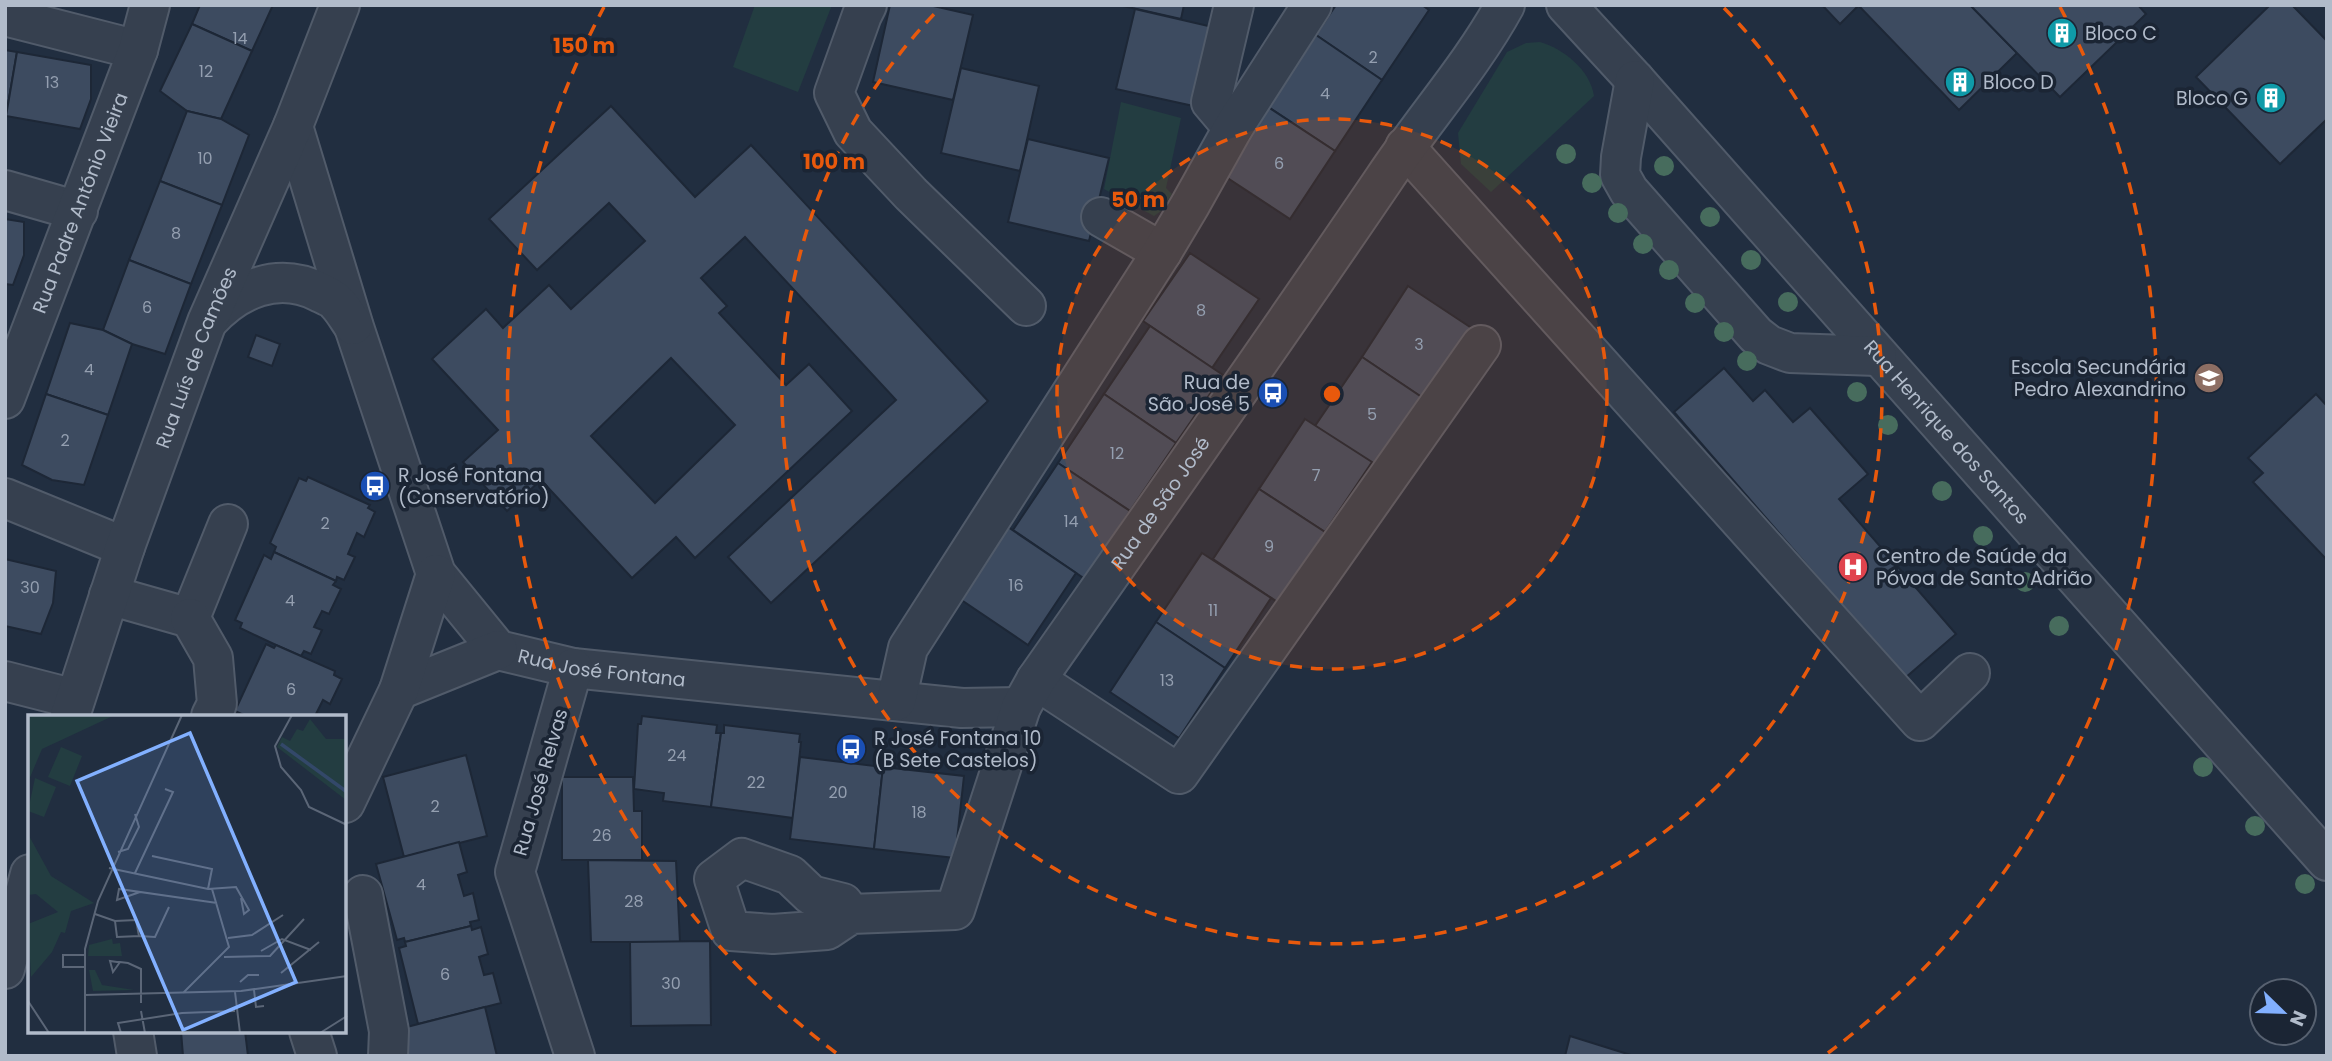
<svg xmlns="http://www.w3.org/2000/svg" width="2332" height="1061" viewBox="0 0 2332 1061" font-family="Poppins,sans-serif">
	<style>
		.green { fill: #233d41 }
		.building { fill: #3d4b60; stroke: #1d2736; stroke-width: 2; fill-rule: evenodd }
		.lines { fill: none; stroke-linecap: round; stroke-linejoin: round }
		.minor-casing { stroke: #515b6a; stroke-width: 42 }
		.minor { stroke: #36404f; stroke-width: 38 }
		.tree { fill: #476c5d }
		.ring { fill: none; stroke: #e8590c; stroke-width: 3.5; stroke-dasharray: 12 9 }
		.labels { text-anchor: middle; stroke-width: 7; stroke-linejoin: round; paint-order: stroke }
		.number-label { font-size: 16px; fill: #949fb0 }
		.poi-label { font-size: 19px; fill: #b1bbca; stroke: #1b2534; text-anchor: start }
		.street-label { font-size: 19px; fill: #b1bbca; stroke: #1b2534 }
		.inset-river { fill: none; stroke: #334869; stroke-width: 3.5 }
		.inset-road { fill: none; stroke: #5b6677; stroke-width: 2 }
		.view { fill: #82b0ff; fill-opacity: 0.15; stroke: #82b0ff; stroke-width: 3.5 }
		.inset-edge { fill: none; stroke: #b1bbca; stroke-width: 3.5 }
		.centre { fill: #e8590c; stroke: #1b2534; stroke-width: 3.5 }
		.ring-label { font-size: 21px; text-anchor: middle; font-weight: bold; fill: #e8590c; stroke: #1b2534; stroke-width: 7; stroke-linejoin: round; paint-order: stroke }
	</style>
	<rect width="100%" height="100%" fill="#212e40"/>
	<!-- green -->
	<g class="green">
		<polygon points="755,5 832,5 798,92 733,67"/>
		<path d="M1540,42C1564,49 1590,70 1594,96L1491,192L1461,164L1458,133L1507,52L1526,43Z"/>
		<polygon points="1121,102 1181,118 1166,188 1172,194 1161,211 1154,216 1104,189"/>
	</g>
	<!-- building -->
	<g class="building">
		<polygon points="200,5 273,5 252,51 192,24"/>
		<polygon points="890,5 929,5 973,15 953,100 873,82"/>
		<polygon points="1119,5 1184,5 1181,19"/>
		<polygon points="1336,5 1422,5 1429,10 1382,80 1316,35"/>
		<polygon points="1822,5 1858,5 1858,6 1840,24"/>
		<polygon points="1858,5 1974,5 1972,7 2017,53 1959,110"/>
		<polygon points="1974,5 2138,5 2146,14 2060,97 1972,7"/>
		<polygon points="2270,5 2292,5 2327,41 2327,119 2280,164 2196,77"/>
		<polygon points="1135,9 1217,28 1198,107 1116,89"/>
		<polygon points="192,24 252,51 221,119 187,111 160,91"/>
		<polygon points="1316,35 1382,80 1335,151 1268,107"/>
		<polygon points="5,50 17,52 6,116 5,116"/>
		<polygon points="17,52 91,65 91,99 80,129 6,116"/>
		<polygon points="961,68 1039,86 1020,171 941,153"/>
		<path d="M611,106L695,197L751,145L988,401L771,603L728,557L896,400L745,237L701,278L727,306L719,313L786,385L809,364L852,411L695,558L676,537L632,578L541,480L507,511L463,462L498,430L432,359L486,309L503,328L549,285L571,309L645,241L609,203L537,270L489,219ZM671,358L735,425L655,503L591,436Z"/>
		<polygon points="1268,107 1335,151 1290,219 1223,175"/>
		<polygon points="187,111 221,119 249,135 222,205 160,181"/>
		<polygon points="1028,139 1109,158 1089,241 1008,222"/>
		<polygon points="160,181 222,205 191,284 129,260"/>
		<polygon points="5,219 24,222 24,255 13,285 5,284"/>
		<polygon points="1190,253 1259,299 1212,368 1143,321"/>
		<polygon points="129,260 191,284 165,354 132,344 103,330"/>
		<polygon points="1408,286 1476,331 1429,402 1362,357"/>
		<polygon points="70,323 103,330 132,344 108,415 46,394"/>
		<polygon points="1150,326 1223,375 1176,443 1104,394"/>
		<polygon points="256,335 280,344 272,366 248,357"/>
		<polygon points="1362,357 1429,402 1384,471 1315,426"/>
		<polygon points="1724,368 1753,401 1765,390 1793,422 1810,408 1868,474 1839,499 1956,634 1905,678 1674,412"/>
		<polygon points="46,394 108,415 84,485 52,480 22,465"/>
		<polygon points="1104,394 1176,443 1130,511 1058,463"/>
		<polygon points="2316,394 2327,406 2327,560 2253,482 2263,473 2248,458"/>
		<polygon points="1305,419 1372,462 1325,532 1259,489"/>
		<polygon points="1058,463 1130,511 1085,579 1013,530"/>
		<polygon points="308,477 370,505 368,508 375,512 364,537 357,533 348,554 355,557 344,580 337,577 336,581 274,552 276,547 270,543 299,478 306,481"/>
		<polygon points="1259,489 1325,532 1279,603 1213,559"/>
		<polygon points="1005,525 1076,573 1028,645 957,597"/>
		<polygon points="274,552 336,581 333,585 341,589 329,614 322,611 314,627 322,630 311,654 304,651 301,656 276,645 240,628 242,623 235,620 264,555 271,559"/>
		<polygon points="1202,553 1271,598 1225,668 1156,622"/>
		<polygon points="5,559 56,571 53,603 41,634 5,626"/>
		<polygon points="1156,622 1225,668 1179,738 1110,692"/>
		<polygon points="266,644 274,648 276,645 335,671 334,675 342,679 330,704 323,700 315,716 243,716 244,715 235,711"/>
		<polygon points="642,716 717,725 716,733 721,733 711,807 663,801 664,793 634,789 638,724 641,724"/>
		<polygon points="724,725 800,734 799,742 801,742 793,818 711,807 721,733 724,733"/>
		<polygon points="466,755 487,836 404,857 383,777"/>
		<polygon points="800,757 883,767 874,849 790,839"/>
		<polygon points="883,767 964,776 955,858 874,849"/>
		<polygon points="562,777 633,777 634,811 642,811 642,860 562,860"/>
		<polygon points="459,842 467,872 458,875 464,896 473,893 479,920 470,922 471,926 405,942 404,938 397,940 376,864"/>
		<polygon points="588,860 676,861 680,942 591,942"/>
		<polygon points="471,926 472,930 481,927 488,954 479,957 484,975 493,973 501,1003 418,1024 399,948 406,946 405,942"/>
		<polygon points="710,941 711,1025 631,1026 630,942"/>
		<polygon points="485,1007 497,1056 406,1056 399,1029"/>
		<polygon points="181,1031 245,1031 248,1056 183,1056"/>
		<polygon points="1570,1036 1634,1056 1565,1056"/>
	</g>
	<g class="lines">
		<!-- minor casing -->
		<g class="minor-casing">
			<g id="minor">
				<polyline points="867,5 862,15 834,93 853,132 911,194 1026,306"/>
				<path id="s1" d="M1566,5L1635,80L2327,861"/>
				<polyline points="5,16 138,50"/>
				<polyline points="1635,80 1621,157 1620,175 1629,191 1756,335 1769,345 1790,353 1877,356"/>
				<path id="s2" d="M293,126L354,327L436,574L498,650L573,668L962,708L1021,707"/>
				<polyline points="1233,128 1211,102 1234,5"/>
				<polyline points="1405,147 1920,721 1970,673"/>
				<polyline points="5,190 78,211"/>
				<polyline points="1101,217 1162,252"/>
				<path d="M208,321C237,289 278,271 319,292C325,295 333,298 337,303C343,309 348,318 353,325"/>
				<path id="s3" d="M5,399L138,50L150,5"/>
				<polyline points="5,498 125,547"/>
				<polyline points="109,595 190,618 228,524"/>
				<polyline points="190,618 213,658 217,704 211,716"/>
				<polyline points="573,668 515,872 575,1056"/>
				<polyline points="1036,680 1179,774 1481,345"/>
				<polyline points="5,681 75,699"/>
				<polyline points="399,690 498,650"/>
				<polyline points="896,701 908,648 1162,252 1190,205 1233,128 1312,5"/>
				<path id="s4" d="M70,716L125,547L207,322L293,126L340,5"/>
				<polyline points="345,803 399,690 436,574"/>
				<polyline points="363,895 389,1031 388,1056"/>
				<path id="s5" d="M851,914L843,903L811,895L790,875L742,858L714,879L731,931L773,934L827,930L851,914L955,910L1021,707L1036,680C1153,513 1270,347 1384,179C1423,120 1471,67 1505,5"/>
				<polyline points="5,969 30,874"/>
				<polyline points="133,1031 137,1056"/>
				<polyline points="309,1031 317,1056"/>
			</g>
		</g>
		<!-- minor -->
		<use href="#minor" class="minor"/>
	</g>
	<!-- trees -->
	<g class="tree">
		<circle cx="1566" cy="154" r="10"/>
		<circle cx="1664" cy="166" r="10"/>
		<circle cx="1592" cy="183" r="10"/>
		<circle cx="1618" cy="213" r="10"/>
		<circle cx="1710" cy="217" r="10"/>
		<circle cx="1643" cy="244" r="10"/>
		<circle cx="1751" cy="260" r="10"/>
		<circle cx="1669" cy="270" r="10"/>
		<circle cx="1788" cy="302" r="10"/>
		<circle cx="1695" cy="303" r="10"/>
		<circle cx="1724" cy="332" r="10"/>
		<circle cx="1747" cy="361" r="10"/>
		<circle cx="1857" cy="392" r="10"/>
		<circle cx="1888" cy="425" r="10"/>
		<circle cx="1942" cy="491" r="10"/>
		<circle cx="1983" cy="536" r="10"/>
		<circle cx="2025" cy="582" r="10"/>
		<circle cx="2059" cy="626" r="10"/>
		<circle cx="2203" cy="767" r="10"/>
		<circle cx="2255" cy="826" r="10"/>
		<circle cx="2305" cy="884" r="10"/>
	</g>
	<!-- distance rings -->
	<circle cx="1332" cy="394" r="275" fill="#e8590c" fill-opacity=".12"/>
	<g class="ring">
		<circle cx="1332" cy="394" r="275"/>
		<path d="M1724 8A550 550 0 1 1 940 8"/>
		<path d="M836 1053A825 825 0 0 1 604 7M2060 7A825 825 0 0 1 1828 1053"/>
	</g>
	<!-- icons -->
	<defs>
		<g id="building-disc" transform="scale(1.575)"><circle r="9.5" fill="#0f9aa8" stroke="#1b2534"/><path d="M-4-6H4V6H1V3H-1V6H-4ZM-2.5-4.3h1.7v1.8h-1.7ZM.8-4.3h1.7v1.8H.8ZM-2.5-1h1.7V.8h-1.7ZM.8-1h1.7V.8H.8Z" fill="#fff"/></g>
		<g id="school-disc" transform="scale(1.575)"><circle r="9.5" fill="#8d6e63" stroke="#1b2534"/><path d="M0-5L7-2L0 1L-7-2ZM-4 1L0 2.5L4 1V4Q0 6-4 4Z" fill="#fff"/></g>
		<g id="bus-disc" transform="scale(1.575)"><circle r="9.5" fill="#1a4fb4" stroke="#1b2534"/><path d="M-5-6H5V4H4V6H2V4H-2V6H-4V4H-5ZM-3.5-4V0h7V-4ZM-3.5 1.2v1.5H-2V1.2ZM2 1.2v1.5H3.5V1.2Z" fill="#fff"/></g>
		<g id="hospital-disc" transform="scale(1.575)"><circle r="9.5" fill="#e0444e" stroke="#1b2534"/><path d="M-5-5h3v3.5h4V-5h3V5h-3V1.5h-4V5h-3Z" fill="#fff"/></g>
	</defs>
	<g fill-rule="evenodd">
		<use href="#building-disc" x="2062" y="33"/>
		<use href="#building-disc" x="1960" y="82"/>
		<use href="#building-disc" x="2271" y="98"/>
		<use href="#school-disc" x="2209" y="378"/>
		<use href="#bus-disc" x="1273" y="393"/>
		<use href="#bus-disc" x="375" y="486"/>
		<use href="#hospital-disc" x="1853" y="567"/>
		<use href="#bus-disc" x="851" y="749"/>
	</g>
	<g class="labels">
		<!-- number labels -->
		<g class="number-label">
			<text x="240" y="44">14</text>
			<text x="1373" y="63">2</text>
			<text x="206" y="77">12</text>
			<text x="52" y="88">13</text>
			<text x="1325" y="99">4</text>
			<text x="205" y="164">10</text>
			<text x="1279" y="169">6</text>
			<text x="176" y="239">8</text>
			<text x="147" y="313">6</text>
			<text x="1201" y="316">8</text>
			<text x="1419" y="350">3</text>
			<text x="89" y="375">4</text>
			<text x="1372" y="420">5</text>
			<text x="65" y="446">2</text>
			<text x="1117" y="459">12</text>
			<text x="1316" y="481">7</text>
			<text x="1071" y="527">14</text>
			<text x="325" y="529">2</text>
			<text x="1269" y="552">9</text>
			<text x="1016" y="591">16</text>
			<text x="30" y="593">30</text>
			<text x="290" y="606">4</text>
			<text x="1213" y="616">11</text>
			<text x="1167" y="686">13</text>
			<text x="291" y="695">6</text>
			<text x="677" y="761">24</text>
			<text x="756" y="788">22</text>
			<text x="838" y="798">20</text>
			<text x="435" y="812">2</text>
			<text x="919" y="818">18</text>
			<text x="602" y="841">26</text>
			<text x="421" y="890">4</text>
			<text x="634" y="907">28</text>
			<text x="445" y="980">6</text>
			<text x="671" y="989">30</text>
		</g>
		<!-- poi labels -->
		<g class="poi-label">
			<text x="2085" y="40">Bloco C</text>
			<text x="1983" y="89">Bloco D</text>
			<text x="2248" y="105" text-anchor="end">Bloco G</text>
			<text x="2186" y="374" text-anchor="end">Escola Secundária<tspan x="2186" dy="22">Pedro Alexandrino</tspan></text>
			<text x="1250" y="389" text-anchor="end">Rua de<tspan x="1250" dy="22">São José 5</tspan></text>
			<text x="398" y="482">R José Fontana<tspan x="398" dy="22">(Conservatório)</tspan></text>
			<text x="1876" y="563">Centro de Saúde da<tspan x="1876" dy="22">Póvoa de Santo Adrião</tspan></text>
			<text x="874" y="745">R José Fontana 10<tspan x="874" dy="22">(B Sete Castelos)</tspan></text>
		</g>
		<!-- street labels -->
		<g class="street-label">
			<text dy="7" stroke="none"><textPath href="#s3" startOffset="210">Rua Padre António Vieira</textPath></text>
			<text dy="7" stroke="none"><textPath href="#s4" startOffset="380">Rua Luís de Camões</textPath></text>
			<text dy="7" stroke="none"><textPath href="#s1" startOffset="572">Rua Henrique dos Santos</textPath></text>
			<text dy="7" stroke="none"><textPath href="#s5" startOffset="906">Rua de São José</textPath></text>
			<text dy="7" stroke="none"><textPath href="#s2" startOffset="674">Rua José Fontana</textPath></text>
			<text transform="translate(540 782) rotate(-74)" y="7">Rua José Relvas</text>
		</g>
	</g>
	<!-- overview -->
	<g transform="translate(28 715)">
		<rect width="318" height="318" fill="#212e40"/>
		<path d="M0,0H87L14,34L0,67ZM282,4L298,24H318V85L249,32L254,22L262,26L269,14L275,16ZM33,32L54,41L42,71L20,62ZM7,63L28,72L16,102L0,96ZM0,119L23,161L66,188L43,196L37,218L33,217L24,237L3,262L0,209L30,197L8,179L0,180ZM84,224L85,229L92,228L94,241H60L61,230ZM61,255H67L74,270L106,275L65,276Z" fill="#233d41"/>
		<path class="inset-river" d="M253,29L319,77"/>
		<path class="inset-road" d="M264,0L247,31L253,52L273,75L281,92L319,110M90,137L100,134L111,112L107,99M124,141L184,154L180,174M81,153L180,174L208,172L221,195L216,199L213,183M107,158L145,77L137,74M112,177L89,185L91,174L189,188M67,199L87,206L108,205L111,221L89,222L87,206M111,221L127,222L141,192M200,223L224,220L255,200M233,236L254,224L283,235M57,240H35V252H57M196,242L242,241L276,204M92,247L85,257L82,246L89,247H92L100,248L113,254V288M253,258L291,227M212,267L220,260H231M226,275L228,292L236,291M207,277L212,318M155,278L201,232L184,174M57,280L213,276L319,261M0,286L21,318M113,296L117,318M57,318V234L70,186L154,0M93,318L90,308L154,298L207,296M292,318L319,301"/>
		<path class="view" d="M162,18L268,267L155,315L49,66Z"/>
		<rect width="318" height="318" class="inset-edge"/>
	</g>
	<circle cx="1332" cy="394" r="10" class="centre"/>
	<g class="ring-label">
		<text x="584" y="53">150 m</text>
		<text x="834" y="169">100 m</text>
		<text x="1138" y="207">50 m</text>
	</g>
	<!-- border -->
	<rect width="2332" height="1061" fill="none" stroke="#b1bbca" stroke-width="14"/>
	<!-- north arrow -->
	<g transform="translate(2283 1012) rotate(113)"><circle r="33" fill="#1b2534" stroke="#576170" stroke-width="2"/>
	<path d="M0-5L12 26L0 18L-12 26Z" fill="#82b0ff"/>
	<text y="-10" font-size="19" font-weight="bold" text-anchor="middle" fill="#b1bbca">N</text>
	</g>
</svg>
